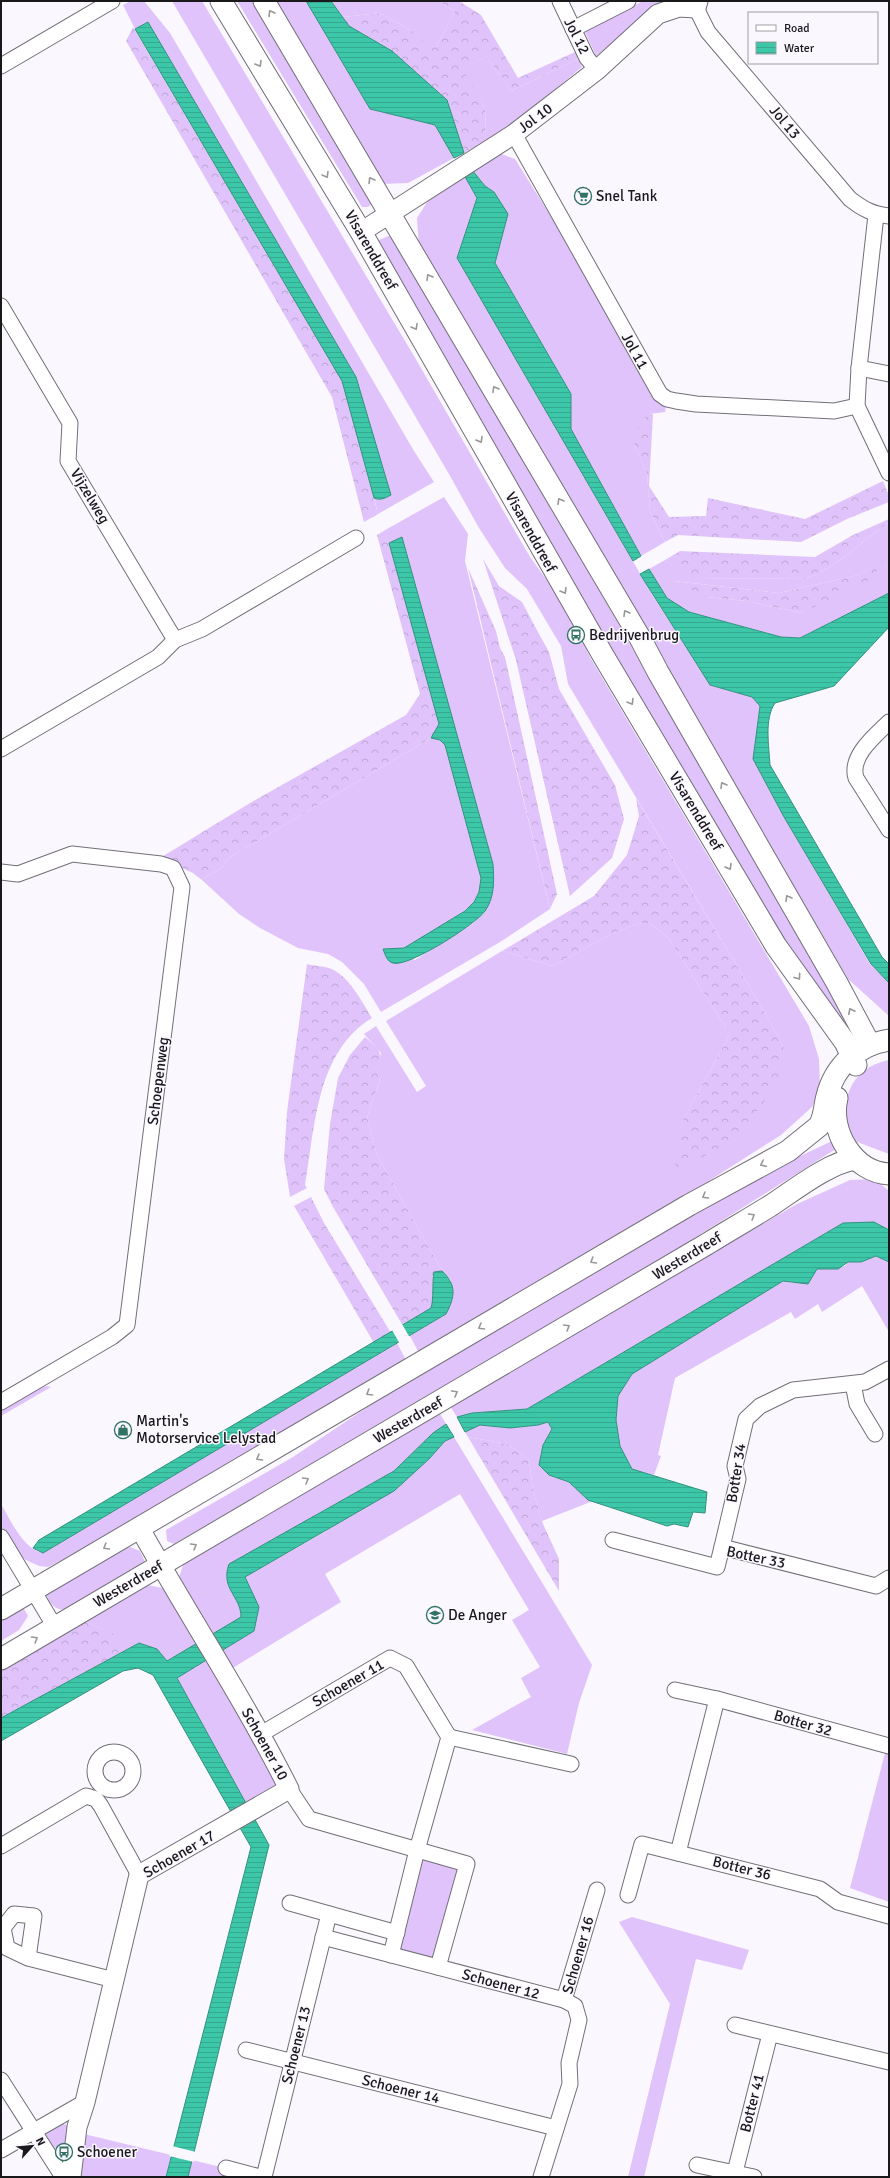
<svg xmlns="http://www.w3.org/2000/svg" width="890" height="2178" viewBox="0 0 890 2178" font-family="Signika,sans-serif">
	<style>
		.grass { fill: #dfc3fa; fill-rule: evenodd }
		.forest { fill: url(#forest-crowns) }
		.water { fill: url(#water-rules); stroke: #32927e }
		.pier { fill: #fbf7ff }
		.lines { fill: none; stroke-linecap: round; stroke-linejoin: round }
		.minor-casing { stroke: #736f77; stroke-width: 17 }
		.tertiary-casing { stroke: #736f77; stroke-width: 21 }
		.secondary-casing { stroke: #736f77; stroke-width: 23 }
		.minor { stroke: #fff; stroke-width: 15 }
		.tertiary { stroke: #fff; stroke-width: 19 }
		.secondary { stroke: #fff; stroke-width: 21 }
		.oneway { stroke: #989798 }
		.labels { text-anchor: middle; stroke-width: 3; stroke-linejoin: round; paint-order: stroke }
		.street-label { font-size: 15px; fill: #19181b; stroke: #fbf7ff }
		.poi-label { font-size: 15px; fill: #19181b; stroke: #fbf7ff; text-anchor: start }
	</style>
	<defs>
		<pattern id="forest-crowns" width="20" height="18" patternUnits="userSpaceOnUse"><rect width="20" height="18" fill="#dfc3fa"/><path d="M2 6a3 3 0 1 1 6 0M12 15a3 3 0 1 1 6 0" fill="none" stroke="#bfa7d6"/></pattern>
		<pattern id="water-rules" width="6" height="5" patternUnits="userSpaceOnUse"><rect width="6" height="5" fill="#3dc7a9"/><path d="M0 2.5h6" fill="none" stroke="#35aa91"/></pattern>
	</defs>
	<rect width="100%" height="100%" fill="#fbf7ff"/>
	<!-- grass -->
	<g class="grass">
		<polygon points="131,1 144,1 170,33 414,451 434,482 378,514 374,498 379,500 384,499 356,377 148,22 135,29 123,5"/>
		<path d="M172,1H202L414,356L530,557L562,601L591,659L809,1026L819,1059L820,1090L812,1107L781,1135L646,1221L420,1355L410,1336L446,1314L451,1280L442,1271L377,1155L367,1117L380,1080L377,1072L381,1053L364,1034L376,1026L417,1092L426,1086L386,1021L502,951L553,966C570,957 629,921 646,923C655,925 662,933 669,939L730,1034L684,1118L784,1048L764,1011L568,684L561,646L527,589L505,568L479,528L449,474Z"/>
		<polygon points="237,1 254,1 374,202 368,207 362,207"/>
		<polygon points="274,1 306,1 370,109 436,125 454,158 408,183 381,184"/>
		<polygon points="331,1 437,1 455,11 436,47 425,45 416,33 380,13 343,17"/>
		<polygon points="643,1 662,1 596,56 585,32"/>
		<polygon points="486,56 511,91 578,59 582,67 503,132 486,141 485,108 461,68"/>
		<polygon points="499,153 515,159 555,223 659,404 666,405 665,412 649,414 634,444 647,473 650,511 665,542 641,556 571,429 571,394 495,263 508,214 494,192 485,186 472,170"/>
		<polygon points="464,175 477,198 457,258 653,596 710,685 752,697 760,706 753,759 784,817 870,964 889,983 889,1016 848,979 419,247 417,218 431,196"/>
		<polygon points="391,235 793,922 860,1043 824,1009 377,249 379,240"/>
		<path d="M444,497L468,534L465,561L550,909L500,942L381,1012L364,984L342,962L328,954L298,948L260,928L239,914L202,880L223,867L227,859L431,738L440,740L445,745L480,868C482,879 481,892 474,901C467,913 419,942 405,948C398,951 390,949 383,949L415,960L472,924L485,912L493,864L402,538L389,543L387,529Z"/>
		<path d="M889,522V593L800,638L781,637L689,612L667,598L649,569L665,560L691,578L806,579L832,566ZM883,561L802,613L746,601L707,597L674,581L779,593L854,576Z"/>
		<path d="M889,1060V1154L852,1140C836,1105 849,1068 889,1060Z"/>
		<polygon points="834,1140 839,1147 664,1257 174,1544 167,1541 166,1530 293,1457 384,1396 737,1186"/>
		<polygon points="875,1179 889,1191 889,1230 874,1222 843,1223 527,1409 472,1413 457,1417 450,1406 797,1204 850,1180"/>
		<polygon points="876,1256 889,1262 889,1332 862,1286 822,1312 818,1304 795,1319 791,1312 675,1378 658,1455 661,1456 654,1475 632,1469 620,1446 616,1420 617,1396 632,1374 783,1281 795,1283 814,1273 817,1269 845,1266 848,1262 861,1262"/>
		<path d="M397,1343L406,1360L116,1532L48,1567L39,1566L24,1559L8,1538L1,1526V1504C11,1521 23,1549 43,1553Z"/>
		<polygon points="47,1386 51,1387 1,1416 1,1410 34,1390"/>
		<path d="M439,1412L446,1424L433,1433L394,1471L322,1511L226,1574C228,1589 241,1603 241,1617L210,1636L178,1580L185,1560Z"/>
		<polygon points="548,1422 552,1429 543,1445 549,1475 569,1482 588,1500 593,1501 542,1521 533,1490 529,1460 507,1444 468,1437 465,1432 480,1425 510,1428 538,1425"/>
		<polygon points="454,1437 592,1665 579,1703 567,1754 472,1730 531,1697 521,1678 540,1667 512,1620 529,1610 460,1494 325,1574 341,1602 231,1669 220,1652 254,1631 259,1607 244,1577 323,1533 429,1459 445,1441"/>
		<path d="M123,1547H130L140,1551L145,1562L144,1566L68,1610C56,1610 51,1606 46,1595L48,1591Z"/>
		<polygon points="143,1584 167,1589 197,1643 167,1661 157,1649 139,1643 124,1651 115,1635 82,1620"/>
		<polygon points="16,1609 24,1609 28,1616 19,1630 1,1641 1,1618"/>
		<polygon points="207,1660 279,1783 245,1802 177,1678"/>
		<polygon points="885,1753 889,1754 889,1902 850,1888"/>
		<polygon points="422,1856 462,1866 435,1958 401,1949 401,1936"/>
		<polygon points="632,1917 749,1950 742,1970 696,1959 644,2177 628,2177 670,2004 619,1922"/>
		<polygon points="60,2123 74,2127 69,2151 52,2147 42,2133"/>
		<polygon points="84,2134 171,2155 166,2177 77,2177"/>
		<polygon points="192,2160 229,2169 227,2177 188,2177"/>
	</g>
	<!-- forest -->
	<g class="forest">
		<polygon points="437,1 459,1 481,15 518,78 575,52 578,59 511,91 486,56 462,68 485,108 486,141 464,153 447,100 392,51 349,26 343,17 380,13 416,33 425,44 436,47 455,11"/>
		<polygon points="133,27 342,381 378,514 364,522 332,397 126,41"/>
		<polygon points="649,414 653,414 649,486 669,517 706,516 708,498 805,519 883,481 889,496 889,502 847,519 801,542 678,535 665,542 650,511 647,473 634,444 639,423"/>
		<polygon points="889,519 889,522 832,566 806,579 690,578 665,560 680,551 815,557 853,535"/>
		<polygon points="387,529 439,724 431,738 227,859 223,867 202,880 193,873 160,858 250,803 406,715 420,694 377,535"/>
		<polygon points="483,559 499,586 522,602 539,634 549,652 559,689 615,785 624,819 612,858 570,896 516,660"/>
		<polygon points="884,560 871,579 802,613 746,601 706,597 673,581 779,593 854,576"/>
		<polygon points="468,568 496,631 500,648 505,657 557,894 550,909"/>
		<path d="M636,798L764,1011L784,1048L776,1087L734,1139L673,1175L684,1118L730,1034L669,939C662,933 655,925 646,923C629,921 570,957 553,966L502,951L594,896L627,855L639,816Z"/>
		<path d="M307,964C314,966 322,966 329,968C349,975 362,1002 372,1018C316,1052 315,1127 305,1185L307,1188L290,1197L284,1159L287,1112Z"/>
		<path d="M365,1037C381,1051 383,1051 377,1072L380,1080L367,1117L377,1155L442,1271L434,1272C432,1284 434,1298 431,1308L403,1326L333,1207L324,1189L330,1124L338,1078L350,1055Z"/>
		<polygon points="311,1197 324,1223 391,1333 374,1343 294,1206"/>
		<polygon points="468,1437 507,1444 529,1460 533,1490 543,1524 559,1559 559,1591"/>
		<polygon points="82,1620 116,1635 124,1651 1,1718 1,1669"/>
	</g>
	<!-- water -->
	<g class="water">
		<polygon points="306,1 331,1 349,26 392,51 447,100 464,153 454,158 435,125 370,109"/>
		<path d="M148,22L356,377L391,495C385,498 381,501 374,498L342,381L135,29Z"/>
		<polygon points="472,170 485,186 494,192 508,214 495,263 571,394 571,429 641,556 633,561 457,258 477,198 464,175"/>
		<path d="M402,537L493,864C494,880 495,897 485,911C476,924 408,968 393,963C387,962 385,954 383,949L404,948L465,911L474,902L479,892L481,878L445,745L440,740L431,738L439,724L389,543Z"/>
		<path d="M649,569L667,598L689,612L781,637L800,638L889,593V627L834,686L775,703C764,719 769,746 770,765L882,957L889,964V983L871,964L784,817L753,759L760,706L752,697L710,685L640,574Z"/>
		<polygon points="874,1222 889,1230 889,1262 876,1256 861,1262 848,1262 838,1269 817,1269 808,1284 783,1281 632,1374 618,1396 616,1420 620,1446 632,1469 707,1492 705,1513 693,1512 688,1527 674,1524 667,1526 588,1500 569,1482 549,1475 539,1465 543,1445 552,1429 548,1422 538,1425 510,1428 480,1425 465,1432 457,1417 472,1413 527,1409 843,1223"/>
		<path d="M442,1271C457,1285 455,1297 446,1314L43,1553L33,1548L39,1540L431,1308C434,1298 432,1284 434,1272Z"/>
		<path d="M446,1424L454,1437L445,1441L429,1459L394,1491L245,1577L259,1607L254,1631L177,1678L269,1845L188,2177H166L251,1847L153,1675L138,1668L123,1671L1,1741V1718L139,1643L157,1649L167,1661L241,1617C241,1596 220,1589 229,1564L394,1471L433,1433Z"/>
	</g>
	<!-- pier -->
	<g class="pier">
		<polygon points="402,1324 410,1338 400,1344 392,1330"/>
		<polygon points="172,2146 196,2152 194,2162 169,2156"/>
	</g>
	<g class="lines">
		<!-- minor casing -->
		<g class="minor-casing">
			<g id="minor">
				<polyline points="560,1 587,58 597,70"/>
				<path d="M696,8L708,32L850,199C863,209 872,214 889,216"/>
				<polyline points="573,29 628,1"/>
				<polyline points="1,66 112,1"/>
				<polyline points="514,134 660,394 667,399 676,401 696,404 834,411 857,406"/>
				<polyline points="876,215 859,368 857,406 889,473"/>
				<polyline points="1,306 70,423 68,461 175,640"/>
				<polyline points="859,368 889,374"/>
				<path d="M889,722C876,735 849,756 856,778L889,830"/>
				<polyline points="1,749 158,657 175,640 202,629 356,538"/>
				<polyline points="1,872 18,874 72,854 161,864 173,868 182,887 127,1325 112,1337 1,1402"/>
				<polyline points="853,1384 857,1404 875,1434"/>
				<polyline points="1,1537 55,1627"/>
				<polyline points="613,1540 717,1567 722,1547 876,1586 889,1578"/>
				<polyline points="722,1547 738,1479 735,1466 746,1419 760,1406 793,1390 865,1382 889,1369"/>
				<polyline points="675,1690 717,1699 889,1746"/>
				<polyline points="261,1734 390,1658 406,1666 449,1737 417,1850 391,1955"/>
				<polyline points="449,1737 571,1764"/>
				<circle cx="114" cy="1771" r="19"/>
				<polyline points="289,1789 309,1819 467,1864 438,1967"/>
				<polyline points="1,1846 86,1796 96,1799 101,1806 139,1875"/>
				<polyline points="678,1853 717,1699"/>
				<polyline points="628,1895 642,1844 820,1889 838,1902 889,1916"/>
				<polyline points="290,1903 397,1933"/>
				<polyline points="323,1937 564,2000"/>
				<polyline points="28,1958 7,1948 3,1928 14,1914 34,1916 28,1958 114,1980"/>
				<polyline points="735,2025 889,2062"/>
				<polyline points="246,2050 556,2128"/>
				<polyline points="1,2080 63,2177"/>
				<polyline points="1,2150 85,2102"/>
				<polyline points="697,2165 754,2177"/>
				<polyline points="226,2168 260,2177"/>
				<polyline points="735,2172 770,2034"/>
				<polyline points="264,2177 329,1914"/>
				<polyline points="541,2177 570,2084 569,2063 579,2020 575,2006 564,2000 597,1890"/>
			</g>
		</g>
		<!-- tertiary casing -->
		<g class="tertiary-casing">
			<g id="tertiary">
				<polyline points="361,232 514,134 597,70 658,14 679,7 696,8 698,1"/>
				<path d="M71,2177L77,2127L85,2102L139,1875L289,1789C244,1699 188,1615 139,1527"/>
			</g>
		</g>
		<!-- secondary casing -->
		<g class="secondary-casing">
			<g id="secondary">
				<polyline points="221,1 361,232 604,657 776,946 845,1042 856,1065"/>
				<polyline points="264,1 639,636 658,672 837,983 870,1045"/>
				<path d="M837,1098C829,1131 853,1172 889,1174"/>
				<path d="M1,1609L689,1205L788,1151L819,1126C825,1116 824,1106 827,1096C835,1065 858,1045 889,1040"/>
				<path d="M1,1659L707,1244C728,1231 749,1219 770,1206C793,1191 828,1163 855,1159"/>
			</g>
		</g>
		<!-- minor -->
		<use href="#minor" class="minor"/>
		<!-- tertiary -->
		<use href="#tertiary" class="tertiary"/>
		<!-- secondary -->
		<use href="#secondary" class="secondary"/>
	</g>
	<!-- one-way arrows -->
	<defs><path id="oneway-chevron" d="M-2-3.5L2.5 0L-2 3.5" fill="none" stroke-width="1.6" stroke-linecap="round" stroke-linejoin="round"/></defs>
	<g class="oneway">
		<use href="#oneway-chevron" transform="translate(271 13) rotate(-121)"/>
		<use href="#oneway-chevron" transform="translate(259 64) rotate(59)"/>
		<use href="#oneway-chevron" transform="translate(326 175) rotate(59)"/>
		<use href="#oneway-chevron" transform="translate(371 180) rotate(-121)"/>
		<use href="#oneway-chevron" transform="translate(429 277) rotate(-120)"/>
		<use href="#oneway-chevron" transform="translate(415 327) rotate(60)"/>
		<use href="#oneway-chevron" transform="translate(495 389) rotate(-120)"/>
		<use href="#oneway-chevron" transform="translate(480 440) rotate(60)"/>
		<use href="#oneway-chevron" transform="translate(560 501) rotate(-120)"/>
		<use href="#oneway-chevron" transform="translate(564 591) rotate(59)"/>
		<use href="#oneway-chevron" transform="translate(626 613) rotate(-120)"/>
		<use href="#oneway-chevron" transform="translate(631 702) rotate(59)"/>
		<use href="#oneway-chevron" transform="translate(723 785) rotate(-120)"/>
		<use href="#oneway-chevron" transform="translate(729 867) rotate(59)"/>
		<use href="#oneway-chevron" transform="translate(788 898) rotate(-120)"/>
		<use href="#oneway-chevron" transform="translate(798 977) rotate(54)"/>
		<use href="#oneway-chevron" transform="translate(851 1011) rotate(-116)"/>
		<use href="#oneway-chevron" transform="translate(763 1164) rotate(153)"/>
		<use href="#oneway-chevron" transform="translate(705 1196) rotate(150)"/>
		<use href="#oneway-chevron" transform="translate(752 1216) rotate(-31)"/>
		<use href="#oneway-chevron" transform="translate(593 1261) rotate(149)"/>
		<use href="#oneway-chevron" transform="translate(481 1327) rotate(149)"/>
		<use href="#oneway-chevron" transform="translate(567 1327) rotate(-30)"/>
		<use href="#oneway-chevron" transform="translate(369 1393) rotate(149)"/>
		<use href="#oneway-chevron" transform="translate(455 1393) rotate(-30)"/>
		<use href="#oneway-chevron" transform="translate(259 1458) rotate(150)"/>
		<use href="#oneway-chevron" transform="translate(306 1480) rotate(-30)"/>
		<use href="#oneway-chevron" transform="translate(194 1546) rotate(-30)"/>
		<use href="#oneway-chevron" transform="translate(106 1547) rotate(149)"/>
		<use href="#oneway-chevron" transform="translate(35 1639) rotate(-31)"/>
	</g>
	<!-- icons -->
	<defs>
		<g id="supermarket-ring" transform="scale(0.9)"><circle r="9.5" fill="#fbf7ff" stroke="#307263" stroke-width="1.5"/><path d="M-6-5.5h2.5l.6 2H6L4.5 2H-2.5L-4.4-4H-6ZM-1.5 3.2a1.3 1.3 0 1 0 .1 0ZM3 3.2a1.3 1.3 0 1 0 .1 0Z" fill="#307263"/></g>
		<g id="bus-ring" transform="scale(0.9)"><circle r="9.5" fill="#fbf7ff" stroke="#307263" stroke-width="1.5"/><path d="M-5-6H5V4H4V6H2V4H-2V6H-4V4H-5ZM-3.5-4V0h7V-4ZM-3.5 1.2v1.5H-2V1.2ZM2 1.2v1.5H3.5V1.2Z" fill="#307263"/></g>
		<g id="shop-ring" transform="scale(0.9)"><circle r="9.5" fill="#fbf7ff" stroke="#307263" stroke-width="1.5"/><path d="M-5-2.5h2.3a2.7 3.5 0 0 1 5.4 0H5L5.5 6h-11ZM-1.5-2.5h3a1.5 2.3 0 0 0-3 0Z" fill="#307263"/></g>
		<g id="school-ring" transform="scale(0.9)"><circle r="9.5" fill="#fbf7ff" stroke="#307263" stroke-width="1.5"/><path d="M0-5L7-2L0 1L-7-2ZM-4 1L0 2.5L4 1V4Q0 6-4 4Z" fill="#307263"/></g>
	</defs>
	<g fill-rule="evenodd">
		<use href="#supermarket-ring" x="583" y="196"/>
		<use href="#bus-ring" x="576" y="635"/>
		<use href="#shop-ring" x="123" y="1430"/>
		<use href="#school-ring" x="435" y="1615"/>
		<use href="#bus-ring" x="64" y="2152"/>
	</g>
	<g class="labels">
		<!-- street labels -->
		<g class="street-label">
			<text transform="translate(577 36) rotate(63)" y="5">Jol 12</text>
			<text transform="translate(535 118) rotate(-37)" y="5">Jol 10</text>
			<text transform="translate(785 122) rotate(50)" y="5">Jol 13</text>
			<text transform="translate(371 250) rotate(60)" y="5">Visarenddreef</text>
			<text transform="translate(635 351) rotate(61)" y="5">Jol 11</text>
			<text transform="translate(90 496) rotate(59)" y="5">Vijzelweg</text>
			<text transform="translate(531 532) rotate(61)" y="5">Visarenddreef</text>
			<text transform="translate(696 811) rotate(59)" y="5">Visarenddreef</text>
			<text transform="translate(158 1081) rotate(-83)" y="5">Schoepenweg</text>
			<text transform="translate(687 1256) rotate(-31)" y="5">Westerdreef</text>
			<text transform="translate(408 1420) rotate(-30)" y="5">Westerdreef</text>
			<text transform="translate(736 1473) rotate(-81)" y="5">Botter 34</text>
			<text transform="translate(756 1557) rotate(12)" y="5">Botter 33</text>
			<text transform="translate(128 1584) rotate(-30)" y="5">Westerdreef</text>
			<text transform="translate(348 1683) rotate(-30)" y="5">Schoener 11</text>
			<text transform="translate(803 1723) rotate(16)" y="5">Botter 32</text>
			<text transform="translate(265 1744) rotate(61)" y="5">Schoener 10</text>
			<text transform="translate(179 1854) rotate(-30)" y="5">Schoener 17</text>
			<text transform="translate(742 1868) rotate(14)" y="5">Botter 36</text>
			<text transform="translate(578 1955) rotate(-74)" y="5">Schoener 16</text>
			<text transform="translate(501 1984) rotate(15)" y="5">Schoener 12</text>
			<text transform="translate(296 2045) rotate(-76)" y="5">Schoener 13</text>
			<text transform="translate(401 2089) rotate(14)" y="5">Schoener 14</text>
			<text transform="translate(752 2103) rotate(-76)" y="5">Botter 41</text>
		</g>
		<!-- poi labels -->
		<g class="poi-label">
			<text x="596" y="201">Snel Tank</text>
			<text x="589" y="640">Bedrijvenbrug</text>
			<text x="136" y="1426">Martin's<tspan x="136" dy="17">Motorservice Lelystad</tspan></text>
			<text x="448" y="1620">De Anger</text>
			<text x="77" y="2157">Schoener</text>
		</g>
	</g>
	<!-- border -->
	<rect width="890" height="2178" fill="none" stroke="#19181b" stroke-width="4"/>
	<!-- legend -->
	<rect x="748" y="12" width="130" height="52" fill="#fbf7ff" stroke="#a19ea4"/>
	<rect x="756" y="25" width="20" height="6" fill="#ffffff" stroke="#a19ea4"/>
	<text x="784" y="32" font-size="12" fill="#19181b">Road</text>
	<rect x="756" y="42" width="20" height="12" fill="url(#water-rules)" stroke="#a19ea4"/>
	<text x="784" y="52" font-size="12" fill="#19181b">Water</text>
	<!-- north arrow -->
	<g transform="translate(32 2146) rotate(63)" stroke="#fbf7ff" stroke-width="3" paint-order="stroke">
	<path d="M0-3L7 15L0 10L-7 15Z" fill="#19181b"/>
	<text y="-6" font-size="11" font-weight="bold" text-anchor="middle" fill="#19181b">N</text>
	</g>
</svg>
